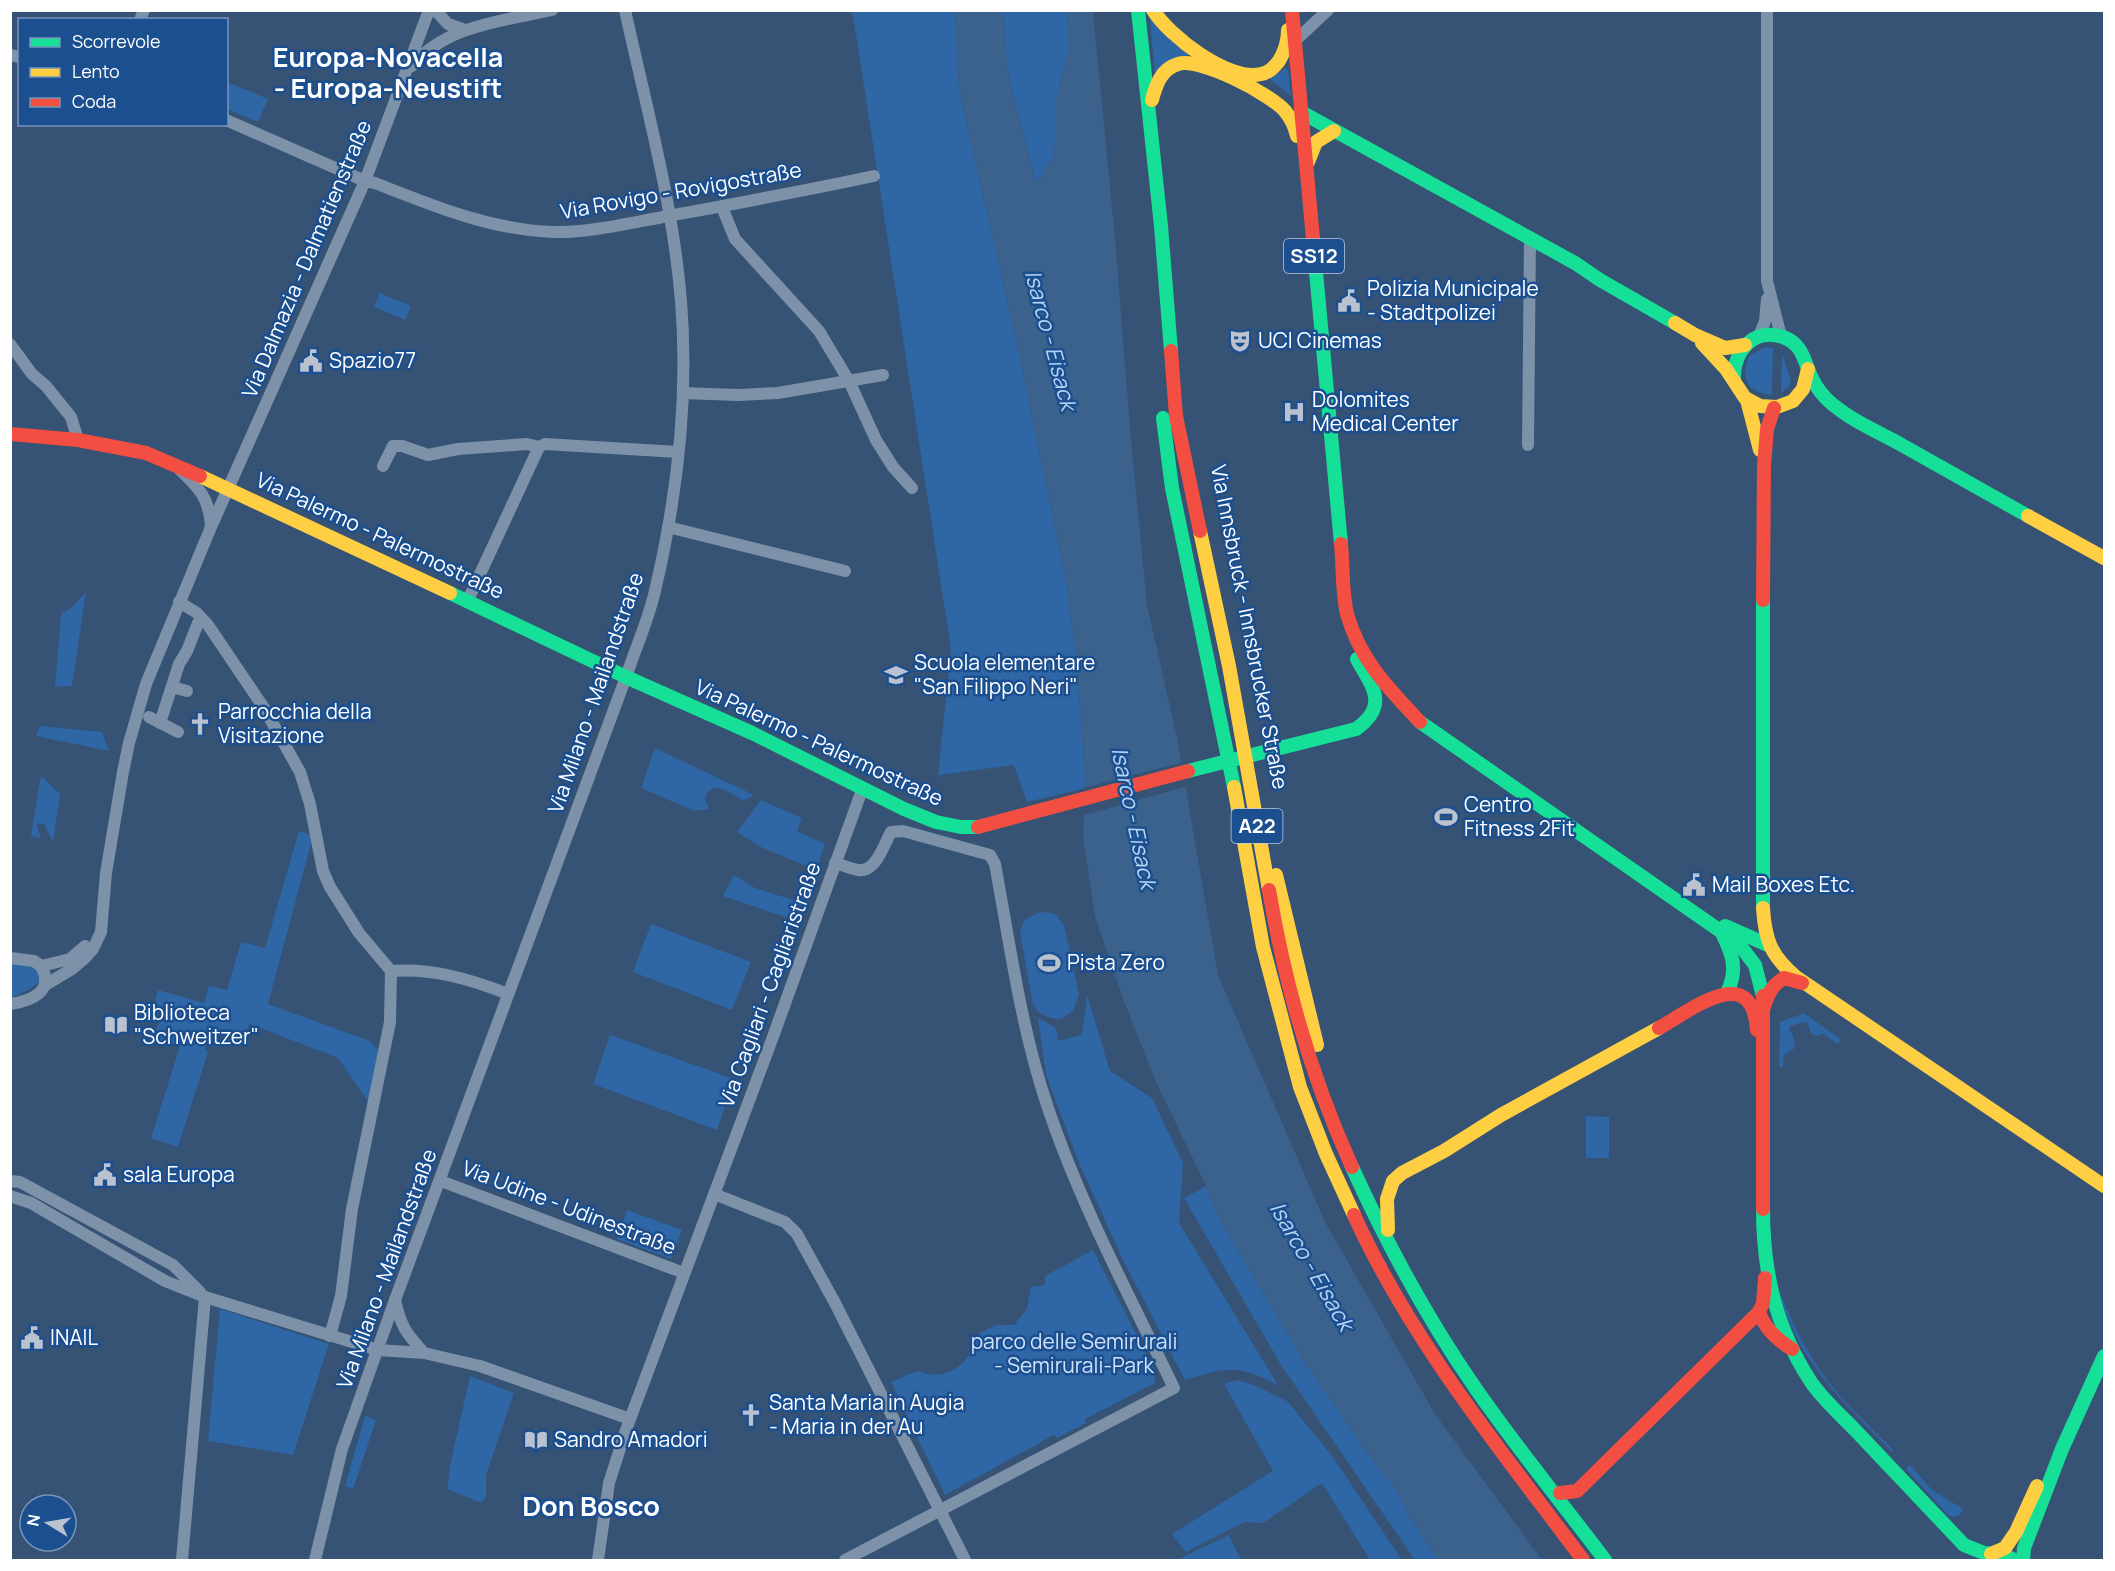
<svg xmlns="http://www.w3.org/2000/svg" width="2115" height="1571" viewBox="0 0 2115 1571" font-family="Manrope,sans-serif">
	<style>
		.green { fill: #2f66a5 }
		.water { fill: #3b618d }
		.pier { fill: #365274 }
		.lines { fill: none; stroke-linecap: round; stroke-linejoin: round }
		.street { stroke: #7d92a8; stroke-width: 12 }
		.fast { stroke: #16e098; stroke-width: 14 }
		.slow { stroke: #ffcf43; stroke-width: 14 }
		.jam { stroke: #f24e42; stroke-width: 14 }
		.labels { text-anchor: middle; stroke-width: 5; stroke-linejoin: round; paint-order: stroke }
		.shield { fill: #1b4f8f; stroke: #bbcadd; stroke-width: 1.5 }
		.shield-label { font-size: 20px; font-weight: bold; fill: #fff }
		.street-label { font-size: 21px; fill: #fff; stroke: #1b4f8f }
		.poi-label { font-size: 21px; fill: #fff; stroke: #1b4f8f; text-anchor: start }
		.park-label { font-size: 21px; fill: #cfe3fa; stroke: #1b4f8f }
		.water-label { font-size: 22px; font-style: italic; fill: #b5d3f5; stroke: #1b4f8f }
		.district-label { font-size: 27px; font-weight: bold; fill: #fff; stroke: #1b4f8f }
	</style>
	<rect width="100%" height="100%" fill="#365274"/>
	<!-- green -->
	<g class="green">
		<polygon points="850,11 955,11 959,90 1019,353 1066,582 1076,653 1086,788 1027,802 1014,765 938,775 951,649 853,15"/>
		<polygon points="1004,11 1067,11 1069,49 1060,84 1054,157 1036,183 1010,83 1005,52"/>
		<polygon points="1149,11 1192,53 1155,74"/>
		<polygon points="1285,68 1288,70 1291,96 1270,79"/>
		<polygon points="229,83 268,99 258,122 227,109 227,90"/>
		<polygon points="380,293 411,306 405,320 374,307"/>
		<path d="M1765,347L1773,348L1772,395C1747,393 1740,378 1749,356Z"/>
		<polygon points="1782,353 1791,382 1789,386 1781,393"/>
		<polygon points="86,592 72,686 55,687 61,614 72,607"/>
		<polygon points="40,726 102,732 109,751 36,736"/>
		<path d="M655,748L754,795L743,801C733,794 725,788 712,788L707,793L705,799L709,809L694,811L641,788Z"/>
		<polygon points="41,776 60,794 53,842 44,824 36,823 41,838 31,836"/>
		<polygon points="761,800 802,818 797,831 825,844 816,870 761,847 737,832"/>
		<polygon points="299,831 313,836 268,1004 370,1041 382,1055 370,1104 338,1058 250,1024 241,1038 212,1028 205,1050 208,1052 178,1147 151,1138 180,1046 154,1038 161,1014 152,1011 158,990 204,1003 209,986 227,990 241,942 265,948"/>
		<polygon points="734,875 755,888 806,904 800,922 723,896"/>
		<path d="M1045,912L1055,914L1064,925L1079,994L1073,1011L1061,1019C1048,1019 1040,1015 1033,1005L1020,933L1024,921L1037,913Z"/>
		<polygon points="651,924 751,962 732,1010 633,972"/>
		<polygon points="10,962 31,965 38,969 39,982 30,989 11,998"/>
		<path d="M1087,995L1110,1071L1152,1098L1183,1163L1179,1223L1278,1385C1237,1364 1228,1367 1185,1380L1123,1260L1079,1163L1046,1075L1038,1018L1056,1028L1058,1041L1082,1035Z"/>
		<polygon points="1804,1013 1841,1040 1838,1044 1823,1034 1816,1036 1811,1033 1807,1022 1794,1025 1790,1027 1789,1031 1793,1035 1795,1048 1784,1055 1783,1067 1779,1067 1780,1022"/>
		<polygon points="610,1035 734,1079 717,1130 593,1084"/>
		<polygon points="1586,1116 1609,1117 1609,1158 1586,1158"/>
		<polygon points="1206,1186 1217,1215 1303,1360 1372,1460 1389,1480 1402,1500 1410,1518 1438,1560 1415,1560 1281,1365 1184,1198"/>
		<polygon points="627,1210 682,1230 671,1259 617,1239"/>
		<path d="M1093,1250L1153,1367L1155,1383L1085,1419L1086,1423L1057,1438L1054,1435L945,1495L891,1382L917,1371C947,1383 971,1364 978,1334L996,1325H1014L1027,1309L1031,1287L1045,1285V1276Z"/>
		<path d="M1780,1291C1790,1319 1803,1346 1820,1370C1840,1400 1869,1425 1893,1450L1892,1452C1847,1406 1792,1356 1780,1291Z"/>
		<polygon points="220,1309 329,1344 293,1455 208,1441"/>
		<polygon points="470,1376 514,1393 486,1475 486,1496 482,1503 447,1489 451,1461"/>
		<polygon points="1238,1380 1256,1386 1287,1401 1333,1457 1402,1560 1370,1560 1322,1483 1263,1523 1244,1522 1186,1552 1172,1534 1273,1471 1224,1384"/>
		<polygon points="365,1416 376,1420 353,1489 345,1486"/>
		<polygon points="1910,1465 1932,1490 1963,1509 1960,1515 1954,1517 1948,1515 1906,1469"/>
		<polygon points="1229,1535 1241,1560 1180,1560 1179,1559"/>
	</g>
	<!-- water -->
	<polygon class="water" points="955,11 1004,11 1005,52 1010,83 1036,183 1054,157 1056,102 1069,49 1067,11 1093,11 1115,239 1131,439 1147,605 1177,738 1218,975 1325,1222 1435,1414 1542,1560 1438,1560 1410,1518 1402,1500 1389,1480 1372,1460 1303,1360 1217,1215 1206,1186 1156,1082 1125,1004 1095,917 1083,837 1086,788 1076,653 1066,582 1019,353 959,90"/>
	<!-- pier -->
	<polygon class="pier" points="1184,762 1188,786 1081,816 1083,788"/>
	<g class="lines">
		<!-- street -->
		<g class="street">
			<polyline points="435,10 448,24 465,30"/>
			<polyline points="1767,10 1767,281 1781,336"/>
			<polyline points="140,20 144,10"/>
			<polyline points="1295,41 1328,10"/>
			<polyline points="10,55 20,57"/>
			<path d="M412,66C446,25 503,21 552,10"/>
			<path d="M226,120L365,181L375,183C433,206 491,230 554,232C587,233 630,223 663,217C733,204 804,191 874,176"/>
			<polyline points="722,207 735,239 819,331 849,381 876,440 893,467 912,488"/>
			<polyline points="1759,336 1765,321 1767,299"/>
			<polyline points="10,344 32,374 46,386 71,417 78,440"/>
			<polyline points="683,393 738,395 778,393 883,375"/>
			<polyline points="1528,445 1530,238"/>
			<polyline points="383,466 393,446 402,446 428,455 458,449 527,444 539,447"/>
			<path d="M180,470C200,489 209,498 211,526"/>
			<polyline points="668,527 845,571"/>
			<polyline points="468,600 539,447 545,444 678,452"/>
			<polyline points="179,602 197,613 208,625 264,708 300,772 310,804 323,871 330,887 359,933 391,971 390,1022 352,1209 341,1296 330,1336"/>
			<polyline points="172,687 187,691"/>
			<polyline points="149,717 178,732"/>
			<polyline points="160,723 179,664 187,651 198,623"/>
			<path d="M835,863C842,865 851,869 858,870C876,873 884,844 891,832L903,831L990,855L995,864C1010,945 1021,1028 1047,1105C1080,1204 1129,1295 1174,1388L845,1560"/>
			<polyline points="10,958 34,961 41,966"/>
			<polyline points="41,966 70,959 85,946"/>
			<path d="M391,971C432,968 470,979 508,994"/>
			<polyline points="45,985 72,969 84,959 93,949 101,932 106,873 123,772 129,743 146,684 211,527 365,181 429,10"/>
			<path d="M10,1004C32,1001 55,991 41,966"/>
			<polyline points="10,1181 20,1182 173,1265 200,1292"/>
			<polyline points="441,1181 684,1273"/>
			<polyline points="714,1194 785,1222 797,1234 835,1303 965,1560"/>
			<polyline points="10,1196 31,1203 165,1281 205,1297 378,1350 424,1353 480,1366 630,1419"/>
			<path d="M395,1300C401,1327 406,1333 424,1353"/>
			<polyline points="182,1560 205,1297"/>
			<path d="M315,1560L342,1449L395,1300L626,677C635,650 647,623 654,595C677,499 689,399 681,301C673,203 646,106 625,10"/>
			<polyline points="598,1560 609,1483 626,1430 774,1034 862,790"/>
		</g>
		<!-- fast -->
		<g class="fast">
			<polyline points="1138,10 1161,226 1171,351"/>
			<polyline points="1301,112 1575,263 1600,280 1675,323"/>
			<polyline points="1313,239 1341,544"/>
			<path d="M1734,379C1733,352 1753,327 1783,337C1806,345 1804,367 1815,384C1821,394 1831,404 1840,410C1858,424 1881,433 1900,444C1943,468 1986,492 2028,516"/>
			<polyline points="1163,418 1172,488 1234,787"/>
			<polyline points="450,593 626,677 752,733 904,809 936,822 961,827 978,827"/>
			<polyline points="1420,722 1739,944 1755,965 1763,996"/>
			<path d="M1188,771L1356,729C1389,705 1373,688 1357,659"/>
			<polyline points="1763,908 1763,600"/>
			<polyline points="1725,926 1768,945"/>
			<path d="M1722,933C1733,955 1738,970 1727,993"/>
			<path d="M1352,1167C1387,1244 1428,1320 1476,1389C1517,1448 1562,1503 1605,1560"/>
			<path d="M1763,1209C1763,1272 1776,1329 1811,1382C1823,1400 1842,1416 1857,1432C1893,1470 1928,1507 1964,1545L1984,1553L2005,1555L2014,1560"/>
			<polyline points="2023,1560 2024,1548 2062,1449 2104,1356"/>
		</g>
		<!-- slow -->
		<g class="slow">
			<path d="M1153,10C1169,36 1229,82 1261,74C1269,73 1274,67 1279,61C1285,51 1288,42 1288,30"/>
			<path d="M1152,100C1156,85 1161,69 1178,64C1200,57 1270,94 1285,111C1291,118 1295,127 1297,136"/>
			<polyline points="1308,162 1316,142 1334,131"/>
			<polyline points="1675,323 1695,335 1725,348 1745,345"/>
			<polyline points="1702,343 1726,369 1745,398 1760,406 1777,407 1793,401 1803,389 1808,369"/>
			<polyline points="1747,400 1760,450"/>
			<polyline points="200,476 450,593"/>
			<polyline points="2028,516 2104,558"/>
			<polyline points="1200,531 1229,666 1269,890"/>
			<polyline points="1234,787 1263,947 1300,1087 1326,1154 1354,1215"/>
			<polyline points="1276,875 1317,1045"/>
			<path d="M1763,908C1765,940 1771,956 1796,977L2104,1186"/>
			<polyline points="1388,1230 1387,1199 1393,1181 1402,1173 1444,1151 1501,1115 1659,1028"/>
			<polyline points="1991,1554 2005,1548 2016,1532 2037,1486"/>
		</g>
		<!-- jam -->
		<g class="jam">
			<polyline points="1292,10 1313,239"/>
			<polyline points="1171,351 1176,416 1200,531"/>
			<polyline points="10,434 78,440 146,453 200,476"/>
			<path d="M1341,544C1343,565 1342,593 1347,614C1360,660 1388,688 1420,722"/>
			<polyline points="1763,600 1764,466 1767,429 1774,408"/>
			<polyline points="978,827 1188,771"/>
			<path d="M1269,890C1285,985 1312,1079 1352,1167"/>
			<polyline points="1763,996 1763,1209"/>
			<path d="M1764,1007C1768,994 1772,985 1784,978L1802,983"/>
			<path d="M1659,1028C1693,1009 1752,961 1757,1030"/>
			<path d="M1354,1215C1411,1341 1501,1450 1583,1560"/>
			<path d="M1759,1312C1765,1329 1777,1340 1792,1349"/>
			<polyline points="1560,1493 1577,1491 1759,1312 1763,1303 1765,1278"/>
		</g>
	</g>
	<!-- icons -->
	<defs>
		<g id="civic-bare" transform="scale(1.8)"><path d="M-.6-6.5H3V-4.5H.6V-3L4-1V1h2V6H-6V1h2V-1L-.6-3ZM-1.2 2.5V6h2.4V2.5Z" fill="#b9c2ce" stroke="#1b4f8f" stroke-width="2.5" paint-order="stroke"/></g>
		<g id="theatre-bare" transform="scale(1.8)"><path d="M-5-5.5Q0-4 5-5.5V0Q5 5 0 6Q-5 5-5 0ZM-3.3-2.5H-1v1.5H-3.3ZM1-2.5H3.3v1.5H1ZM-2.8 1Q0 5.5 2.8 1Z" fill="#b9c2ce" stroke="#1b4f8f" stroke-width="2.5" paint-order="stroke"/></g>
		<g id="hospital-bare" transform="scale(1.8)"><path d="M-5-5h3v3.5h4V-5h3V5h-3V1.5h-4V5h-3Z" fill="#b9c2ce" stroke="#1b4f8f" stroke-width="2.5" paint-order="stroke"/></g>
		<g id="school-bare" transform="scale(1.8)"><path d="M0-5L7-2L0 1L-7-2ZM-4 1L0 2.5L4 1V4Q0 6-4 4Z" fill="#b9c2ce" stroke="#1b4f8f" stroke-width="2.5" paint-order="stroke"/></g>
		<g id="church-bare" transform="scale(1.8)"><path d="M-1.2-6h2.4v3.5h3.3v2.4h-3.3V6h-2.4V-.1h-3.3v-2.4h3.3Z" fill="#b9c2ce" stroke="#1b4f8f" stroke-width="2.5" paint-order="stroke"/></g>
		<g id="stadium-bare" transform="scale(1.8)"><path d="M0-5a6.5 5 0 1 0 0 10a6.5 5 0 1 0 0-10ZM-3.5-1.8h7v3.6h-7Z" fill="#b9c2ce" stroke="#1b4f8f" stroke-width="2.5" paint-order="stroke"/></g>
		<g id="library-bare" transform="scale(1.8)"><path d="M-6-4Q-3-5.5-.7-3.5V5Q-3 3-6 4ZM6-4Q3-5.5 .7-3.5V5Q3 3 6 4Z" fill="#b9c2ce" stroke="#1b4f8f" stroke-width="2.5" paint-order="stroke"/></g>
	</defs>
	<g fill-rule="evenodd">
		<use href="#civic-bare" x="1349" y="301"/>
		<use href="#theatre-bare" x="1240" y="341"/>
		<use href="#civic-bare" x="311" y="361"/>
		<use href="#hospital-bare" x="1294" y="412"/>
		<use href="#school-bare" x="896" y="675"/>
		<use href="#church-bare" x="200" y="724"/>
		<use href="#stadium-bare" x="1446" y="817"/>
		<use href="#civic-bare" x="1694" y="885"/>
		<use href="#stadium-bare" x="1049" y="963"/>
		<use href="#library-bare" x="116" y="1025"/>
		<use href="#civic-bare" x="105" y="1175"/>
		<use href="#civic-bare" x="32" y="1338"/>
		<use href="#church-bare" x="751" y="1415"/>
		<use href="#library-bare" x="536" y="1440"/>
	</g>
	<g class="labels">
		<!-- shield labels -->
		<g class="shield">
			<rect x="1284" y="239" width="60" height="34" rx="4.5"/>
			<rect x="1231.5" y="809" width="51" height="34" rx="4.5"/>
		</g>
		<g class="shield-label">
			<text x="1314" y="263">SS12</text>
			<text x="1257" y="833">A22</text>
		</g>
		<!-- street labels -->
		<g class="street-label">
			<text transform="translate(681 191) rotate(-10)" y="7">Via Rovigo - Rovigostraße</text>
			<text transform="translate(307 259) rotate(-67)" y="7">Via Dalmazia - Dalmatienstraße</text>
			<text transform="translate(380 536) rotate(25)" y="7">Via Palermo - Palermostraße</text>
			<text transform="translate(1249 627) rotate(79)" y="7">Via Innsbruck - Innsbrucker Straße</text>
			<text transform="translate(596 693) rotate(-71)" y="7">Via Milano - Mailandstraße</text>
			<text transform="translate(819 743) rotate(25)" y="7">Via Palermo - Palermostraße</text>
			<text transform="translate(770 985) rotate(-70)" y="7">Via Cagliari - Cagliaristraße</text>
			<text transform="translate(569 1208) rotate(21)" y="7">Via Udine - Udinestraße</text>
			<text transform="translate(387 1269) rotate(-70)" y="7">Via Milano - Mailandstraße</text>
		</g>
		<!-- poi labels -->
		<g class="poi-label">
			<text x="1367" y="296">Polizia Municipale<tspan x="1367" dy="24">- Stadtpolizei</tspan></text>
			<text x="1258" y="348">UCI Cinemas</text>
			<text x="329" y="368">Spazio77</text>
			<text x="1312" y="407">Dolomites<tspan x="1312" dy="24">Medical Center</tspan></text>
			<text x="914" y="670">Scuola elementare<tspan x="914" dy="24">"San Filippo Neri"</tspan></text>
			<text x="218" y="719">Parrocchia della<tspan x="218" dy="24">Visitazione</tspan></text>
			<text x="1464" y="812">Centro<tspan x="1464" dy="24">Fitness 2Fit</tspan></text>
			<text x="1712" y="892">Mail Boxes Etc.</text>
			<text x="1067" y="970">Pista Zero</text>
			<text x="134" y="1020">Biblioteca<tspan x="134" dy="24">"Schweitzer"</tspan></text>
			<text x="123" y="1182">sala Europa</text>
			<text x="50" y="1345">INAIL</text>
			<text x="769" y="1410">Santa Maria in Augia<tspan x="769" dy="24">- Maria in der Au</tspan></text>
			<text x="554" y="1447">Sandro Amadori</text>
		</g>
		<!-- park labels -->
		<g class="park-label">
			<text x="1074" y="1349">parco delle Semirurali<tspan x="1074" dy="24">- Semirurali-Park</tspan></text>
		</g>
		<!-- water labels -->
		<g class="water-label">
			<text transform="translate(1051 340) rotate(75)" y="8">Isarco - Eisack</text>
			<text transform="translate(1134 818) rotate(78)" y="8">Isarco - Eisack</text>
			<text transform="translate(1312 1266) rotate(60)" y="8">Isarco - Eisack</text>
		</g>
		<!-- district labels -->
		<g class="district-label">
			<text x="388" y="67">Europa-Novacella<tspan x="388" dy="31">- Europa-Neustift</tspan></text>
			<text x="591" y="1516">Don Bosco</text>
		</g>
	</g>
	<!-- border -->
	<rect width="2115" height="1571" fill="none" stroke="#ffffff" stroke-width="24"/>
	<!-- legend -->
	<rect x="18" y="18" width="210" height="108" fill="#1b4f8f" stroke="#7695bc" stroke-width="1.5"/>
	<rect x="30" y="38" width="30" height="9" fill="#16e098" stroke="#7695bc" stroke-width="1.5"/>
	<text x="72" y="48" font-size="18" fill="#ffffff">Scorrevole</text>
	<rect x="30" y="68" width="30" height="9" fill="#ffcf43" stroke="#7695bc" stroke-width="1.5"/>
	<text x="72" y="78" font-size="18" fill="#ffffff">Lento</text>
	<rect x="30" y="98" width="30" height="9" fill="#f24e42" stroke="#7695bc" stroke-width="1.5"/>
	<text x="72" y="108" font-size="18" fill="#ffffff">Coda</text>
	<!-- north arrow -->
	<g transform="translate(48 1523) rotate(281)"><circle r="28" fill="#1b4f8f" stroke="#7695bc" stroke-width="1.5"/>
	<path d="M0-4.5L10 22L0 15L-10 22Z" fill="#b9c2ce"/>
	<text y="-9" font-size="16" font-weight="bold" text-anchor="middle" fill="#ffffff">N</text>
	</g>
</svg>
